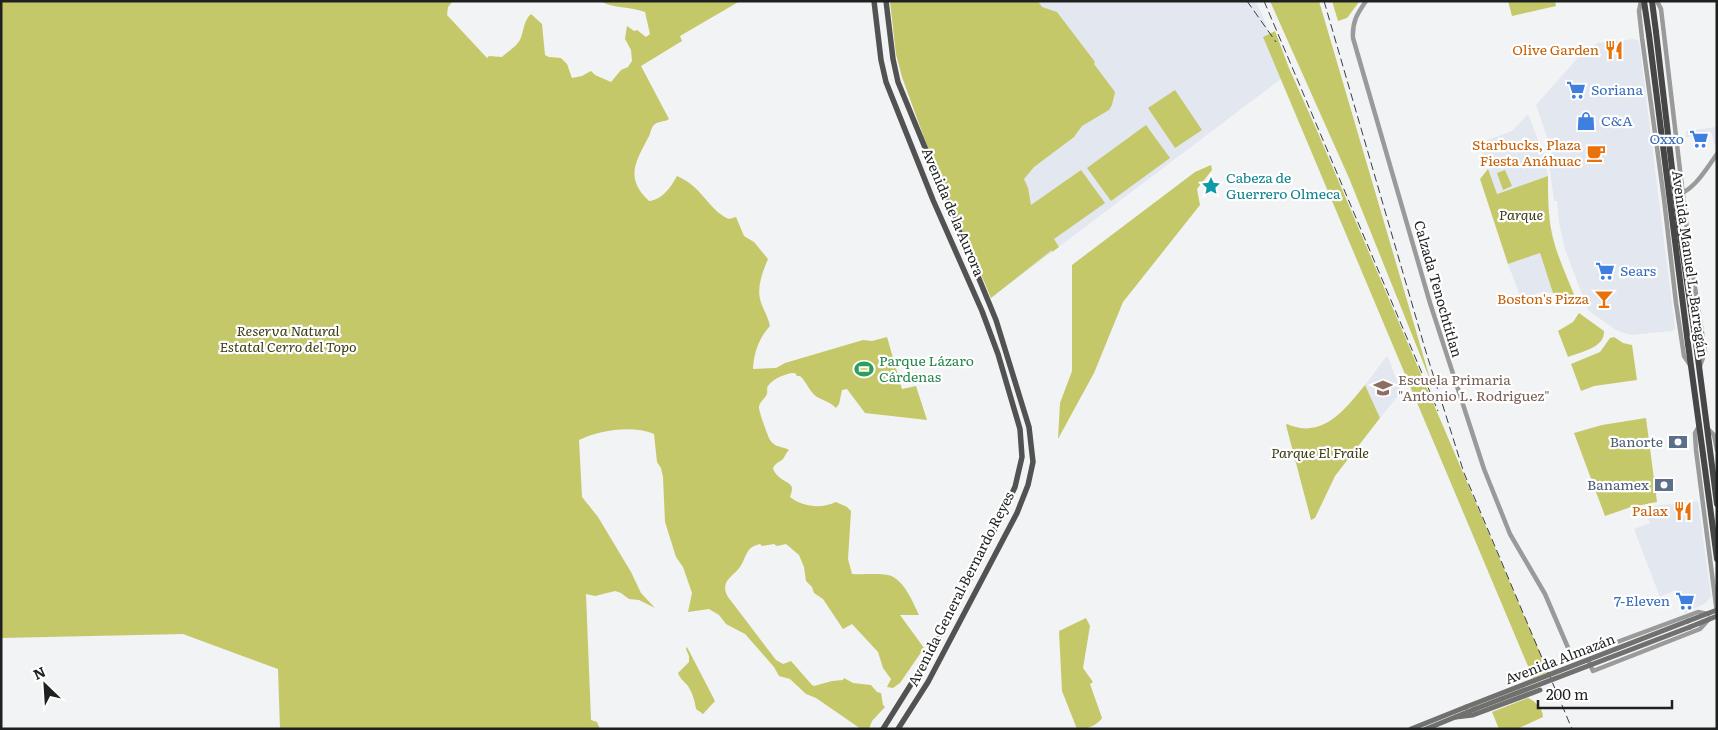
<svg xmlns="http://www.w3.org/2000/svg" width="1718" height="730" viewBox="0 0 1718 730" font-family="Literata,serif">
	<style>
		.built { fill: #e3e7ef }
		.green { fill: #c4c869 }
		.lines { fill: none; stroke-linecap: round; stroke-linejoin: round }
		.tertiary { stroke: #9a9a9a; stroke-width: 4.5 }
		.secondary { stroke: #70706f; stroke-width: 5 }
		.primary { stroke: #535252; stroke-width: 5.5 }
		.trunk { stroke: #464646; stroke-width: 6 }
		.rail { stroke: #3b3c3d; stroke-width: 1; stroke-dasharray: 8 4; stroke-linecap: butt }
		.secondary-bridge { stroke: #70706f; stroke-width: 5 }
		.trunk-bridge { stroke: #464646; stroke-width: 6 }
		.labels { text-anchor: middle; stroke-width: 4.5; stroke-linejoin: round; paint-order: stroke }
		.food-label { font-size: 14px; fill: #c56008; stroke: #fff; text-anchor: end }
		.shop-label { font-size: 14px; fill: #366cbe; stroke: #fff; text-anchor: start }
		.culture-label { font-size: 14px; fill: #0d838f; stroke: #fff; text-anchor: start }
		.street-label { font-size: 14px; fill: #1f2020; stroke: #fff }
		.park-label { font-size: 14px; font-style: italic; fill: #3a3b0f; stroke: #fff }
		.leisure-label { font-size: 14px; fill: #27864d; stroke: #fff; text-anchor: start }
		.education-label { font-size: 14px; fill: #785e54; stroke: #fff; text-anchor: start }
		.service-label { font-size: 14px; fill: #4e5e75; stroke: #fff; text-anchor: end }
	</style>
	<rect width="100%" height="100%" fill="#f2f3f4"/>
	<!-- built -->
	<g class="built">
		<polygon points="890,1 1256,1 1266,24 1274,53 1285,76 991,298 929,151 902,77 896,54"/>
		<polygon points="1634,39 1639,41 1675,328 1673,331 1630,335 1616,330 1588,310 1565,249 1559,223 1557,201 1554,201 1549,163 1553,162 1552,151 1536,105 1584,51 1598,43"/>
		<polygon points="1528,114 1545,158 1548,176 1496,194 1479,143 1512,131"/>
		<polygon points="1717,127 1717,144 1714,145 1712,133 1686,137 1686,131"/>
		<polygon points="1540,253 1553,293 1543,292 1521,298 1508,264"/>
		<polygon points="1386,357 1388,357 1401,392 1380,418 1365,385"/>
		<polygon points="1698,501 1711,596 1706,603 1685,613 1676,590 1660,597 1634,529 1650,523 1643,507"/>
	</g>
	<!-- green -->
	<g class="green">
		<path d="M1,1H453L448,7L447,15L487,58L489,56L502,57C507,52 516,47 520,40C524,32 523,21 531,14L542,24L545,55L549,57L561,58L567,64L572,78L582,76L591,71L595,75L611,82L621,70L628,67L632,61L631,50L625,39L627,26L634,31L637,30L646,37L650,34L645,12C630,6 614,9 600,1H740L680,36L682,41L641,66L669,119C665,122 659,121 655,124C650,128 651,134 648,138C635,163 625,178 649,201C662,200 671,187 677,176C703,187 708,210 729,219L736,217L744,236L754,242L768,259C763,271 757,285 760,299C762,308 768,316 770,326C759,338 754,352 753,369L776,368L785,363L863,340L872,341L887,337L902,389L916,386L927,420L865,413L847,389L842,390L839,404L836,408C830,402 825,401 819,398C810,394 807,382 800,376H797L795,373C788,372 772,379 768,386C766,390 768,389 767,394C765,399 759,402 759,407C758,409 768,437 770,440C775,448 783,446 789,450C786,453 785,456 783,459C779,463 777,461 773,468C776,480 792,482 792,488C792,491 791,494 790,497C802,507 822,509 836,502L847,507L851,511L848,559L852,574C863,575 876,573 888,575C903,578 913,602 919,615H900L924,648L900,683L893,688L887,687L891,679L883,668L878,652L852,624L843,629L823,599L814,593L812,587L806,581L804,567L799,555L786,544L777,546L774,544L762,546L760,544C745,547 747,557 740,567C733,577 719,581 728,597L776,660L783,664L791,661L812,685L814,686L832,681L843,680L844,678L853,683L871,685L877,692L881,693L883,705L885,707L872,721L869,729H861L816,698L806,694L790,679L779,676L774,667L745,634L726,624L719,615L709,609L688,612L692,593L683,567L676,557L665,522L663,477L661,468L657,462L654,434C632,425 600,430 579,440L582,497L598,517L631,572L641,593L655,608L639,600L629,599L621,593L615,591L595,596L586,594L591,720L597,722L600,729H280L278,669L183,634L1,638Z"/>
		<polygon points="890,1 1038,1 1042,7 1057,12 1095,62 1094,64 1115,92 1112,105 1109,110 1082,126 1074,137 1034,167 1024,179 1028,188 1031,205 1081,170 1105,203 1054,239 1059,247 1052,252 1052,250 991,298 929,151 902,77 896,54"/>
		<polygon points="1270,1 1319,1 1431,382 1349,178"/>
		<polygon points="1332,1 1359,1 1359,2 1347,18 1338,21"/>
		<polygon points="1508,1 1555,1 1556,6 1512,16"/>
		<polygon points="1275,31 1289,68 1318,133 1548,672 1533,678 1263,37"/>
		<polygon points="1175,90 1202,130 1175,148 1148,108"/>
		<polygon points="1146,125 1170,158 1111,201 1087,168"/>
		<polygon points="1211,165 1212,170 1197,189 1200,205 1123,302 1094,373 1058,439 1060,403 1072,371 1072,265 1195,172"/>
		<path d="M1488,169L1497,194L1548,176C1548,195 1548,215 1552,234C1557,256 1567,277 1575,297L1571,298L1553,293L1540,253L1508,264L1480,179Z"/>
		<polygon points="1505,170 1512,186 1503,190 1497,173"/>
		<path d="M1579,313L1604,331C1605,348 1580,352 1568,357L1558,331L1573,322Z"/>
		<polygon points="1614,337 1623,343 1632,345 1637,380 1594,386 1581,391 1571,364 1600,352 1610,338"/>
		<path d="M1365,385L1380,418L1335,476L1315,518L1311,520L1286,425L1287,424C1323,440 1345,409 1365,385Z"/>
		<polygon points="1646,418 1657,502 1631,507 1605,516 1574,433 1602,425"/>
		<path d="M1086,618L1090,626L1083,668L1093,682L1090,684L1102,718C1097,726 1086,729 1077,729L1062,691L1059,631Z"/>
		<path d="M687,647L715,701L703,714L696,709C695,701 692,692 688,686C684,681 680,679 678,673L689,662V656L686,649Z"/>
		<path d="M1528,698C1535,701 1543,709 1543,717L1517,729H1499L1492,712Z"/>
	</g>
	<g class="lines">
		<!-- tertiary -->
		<g class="tertiary">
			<path d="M1366,1C1357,14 1352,22 1353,38L1430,303L1484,469L1510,534L1545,594L1572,657L1574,658L1698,612L1708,614"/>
			<polyline points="1641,1 1639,11 1642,38 1664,199 1676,303 1684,356 1690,365"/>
			<polyline points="1657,1 1661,9 1690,255 1705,352 1700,366"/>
			<path d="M1673,197C1694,191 1704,172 1717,154"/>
			<polyline points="1699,426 1695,433 1696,450 1717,613"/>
			<polyline points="1707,428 1714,435 1717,450"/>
			<polyline points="1589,662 1593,671 1700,629 1709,619"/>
		</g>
		<!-- secondary -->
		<g class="secondary">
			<polyline points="1688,621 1717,610"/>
			<polyline points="1690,627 1717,616"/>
			<polyline points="1456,717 1473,715 1540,690"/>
			<polyline points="1411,729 1466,707"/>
			<polyline points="1426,729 1475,709"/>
		</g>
		<!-- primary -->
		<g class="primary">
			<polyline points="874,1 881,60 886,82 933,200 982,311 998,354 1020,429 1022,457 1015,487 978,564 930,654 883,729"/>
			<polyline points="886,1 893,59 898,82 996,320 1029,427 1033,462 1028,485 1017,513 928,682 898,729"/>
		</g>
		<!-- trunk -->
		<g class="trunk">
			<polyline points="1644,1 1649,35"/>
			<polyline points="1652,1 1656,32"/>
			<polyline points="1696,343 1717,504"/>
			<polyline points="1688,344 1703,454"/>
		</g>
		<!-- rail -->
		<g class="rail">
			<polyline points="1247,1 1276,42"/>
			<polyline points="1264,1 1438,411"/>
			<polyline points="1324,1 1426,352 1464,473 1572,729"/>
		</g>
		<!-- secondary-bridge -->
		<g class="secondary-bridge">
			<polyline points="1466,707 1688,621"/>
			<polyline points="1475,709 1690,627"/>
		</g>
		<!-- trunk-bridge -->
		<g class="trunk-bridge">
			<polyline points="1656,32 1679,228 1696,343"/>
			<polyline points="1649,35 1688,344"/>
			<polyline points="1703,454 1717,559"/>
		</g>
	</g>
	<!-- icons -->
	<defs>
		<g id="restaurant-bare" transform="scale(1.5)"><path d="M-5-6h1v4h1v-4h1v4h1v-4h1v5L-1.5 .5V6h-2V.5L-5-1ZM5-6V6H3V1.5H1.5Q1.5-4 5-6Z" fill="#e8710a" stroke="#fff" stroke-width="2.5" paint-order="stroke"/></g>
		<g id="supermarket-bare" transform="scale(1.5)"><path d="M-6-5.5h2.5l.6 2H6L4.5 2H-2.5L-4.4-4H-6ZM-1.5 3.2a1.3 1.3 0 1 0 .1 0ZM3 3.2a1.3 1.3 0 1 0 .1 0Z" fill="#3f7fe0" stroke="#fff" stroke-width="2.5" paint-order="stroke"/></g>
		<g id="shop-bare" transform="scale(1.5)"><path d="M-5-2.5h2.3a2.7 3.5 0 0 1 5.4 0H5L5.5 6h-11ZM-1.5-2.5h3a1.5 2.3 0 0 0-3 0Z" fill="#3f7fe0" stroke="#fff" stroke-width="2.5" paint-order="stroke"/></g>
		<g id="cafe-bare" transform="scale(1.5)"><path d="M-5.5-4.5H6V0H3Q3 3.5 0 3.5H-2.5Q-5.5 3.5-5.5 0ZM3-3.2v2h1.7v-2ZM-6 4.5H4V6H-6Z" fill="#e8710a" stroke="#fff" stroke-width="2.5" paint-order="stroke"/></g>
		<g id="sight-bare" transform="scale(1.5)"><path d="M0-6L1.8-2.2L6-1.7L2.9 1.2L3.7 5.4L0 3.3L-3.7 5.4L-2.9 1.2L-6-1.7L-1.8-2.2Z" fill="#0f9aa8" stroke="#fff" stroke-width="2.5" paint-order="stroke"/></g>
		<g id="bar-bare" transform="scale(1.5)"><path d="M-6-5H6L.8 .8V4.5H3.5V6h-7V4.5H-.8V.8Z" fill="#e8710a" stroke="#fff" stroke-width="2.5" paint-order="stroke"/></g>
		<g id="stadium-bare" transform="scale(1.5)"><path d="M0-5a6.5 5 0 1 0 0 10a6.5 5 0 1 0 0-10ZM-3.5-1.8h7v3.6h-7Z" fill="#2e9e5b" stroke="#fff" stroke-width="2.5" paint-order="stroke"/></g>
		<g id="school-bare" transform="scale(1.5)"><path d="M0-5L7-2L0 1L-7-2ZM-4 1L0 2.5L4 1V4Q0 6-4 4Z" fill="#8d6e63" stroke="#fff" stroke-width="2.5" paint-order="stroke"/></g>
		<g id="bank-bare" transform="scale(1.5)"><path d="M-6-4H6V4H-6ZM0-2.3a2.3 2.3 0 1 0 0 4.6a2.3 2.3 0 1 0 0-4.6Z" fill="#5c6f8a" stroke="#fff" stroke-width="2.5" paint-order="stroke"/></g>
	</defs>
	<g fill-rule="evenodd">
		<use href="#restaurant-bare" x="1614" y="50"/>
		<use href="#supermarket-bare" x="1576" y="90"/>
		<use href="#shop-bare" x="1586" y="121"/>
		<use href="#supermarket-bare" x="1699" y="139"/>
		<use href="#cafe-bare" x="1596" y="153"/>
		<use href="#sight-bare" x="1211" y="186"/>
		<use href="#supermarket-bare" x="1605" y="271"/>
		<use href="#bar-bare" x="1604" y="299"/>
		<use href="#stadium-bare" x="864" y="369"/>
		<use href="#school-bare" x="1383" y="388"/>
		<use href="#bank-bare" x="1678" y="442"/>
		<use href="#bank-bare" x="1664" y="485"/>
		<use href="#restaurant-bare" x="1683" y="511"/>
		<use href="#supermarket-bare" x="1685" y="601"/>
	</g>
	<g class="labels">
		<!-- food labels -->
		<g class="food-label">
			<text x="1599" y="55">Olive Garden</text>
			<text x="1581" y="150">Starbucks, Plaza<tspan x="1581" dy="16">Fiesta Anáhuac</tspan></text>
			<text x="1589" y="304">Boston's Pizza</text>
			<text x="1668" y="516">Palax</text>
		</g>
		<!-- shop labels -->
		<g class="shop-label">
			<text x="1591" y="95">Soriana</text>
			<text x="1601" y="126">C&amp;A</text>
			<text x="1684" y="144" text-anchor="end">Oxxo</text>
			<text x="1620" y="276">Sears</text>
			<text x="1670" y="606" text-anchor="end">7-Eleven</text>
		</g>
		<!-- culture labels -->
		<g class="culture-label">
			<text x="1226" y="183">Cabeza de<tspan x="1226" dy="16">Guerrero Olmeca</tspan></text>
		</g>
		<!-- street labels -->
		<g class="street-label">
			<text transform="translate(953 212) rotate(67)" y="5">Avenida de la Aurora</text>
			<text transform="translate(1690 264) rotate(82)" y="5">Avenida Manuel L. Barragán</text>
			<text transform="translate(1438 289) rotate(74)" y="5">Calzada Tenochtitlan</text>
			<text transform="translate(961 589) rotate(-63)" y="5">Avenida General Bernardo Reyes</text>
			<text transform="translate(1560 659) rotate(-21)" y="5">Avenida Almazán</text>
		</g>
		<!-- park labels -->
		<g class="park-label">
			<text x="1521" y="220">Parque</text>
			<text x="288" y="336">Reserva Natural<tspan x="288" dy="16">Estatal Cerro del Topo</tspan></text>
			<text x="1320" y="458">Parque El Fraile</text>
		</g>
		<!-- leisure labels -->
		<g class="leisure-label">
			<text x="879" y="366">Parque Lázaro<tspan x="879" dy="16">Cárdenas</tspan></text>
		</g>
		<!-- education labels -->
		<g class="education-label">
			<text x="1398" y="385">Escuela Primaria<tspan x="1398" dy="16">"Antonio L. Rodriguez"</tspan></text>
		</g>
		<!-- service labels -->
		<g class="service-label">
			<text x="1663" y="447">Banorte</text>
			<text x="1649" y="490">Banamex</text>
		</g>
	</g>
	<!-- border -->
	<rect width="1718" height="730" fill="none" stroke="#1f2020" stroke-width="5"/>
	<!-- north arrow -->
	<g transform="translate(45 685) rotate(335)" stroke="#ffffff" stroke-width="4" paint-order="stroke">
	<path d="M0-4L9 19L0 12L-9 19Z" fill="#1f2020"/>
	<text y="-8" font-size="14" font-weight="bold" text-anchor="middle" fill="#1f2020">N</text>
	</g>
	<!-- scale -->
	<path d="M1538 700v8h134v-8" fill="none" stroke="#1f2020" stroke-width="2.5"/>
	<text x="1546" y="700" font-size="15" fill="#1f2020" stroke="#ffffff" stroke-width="4" paint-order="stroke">200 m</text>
</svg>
